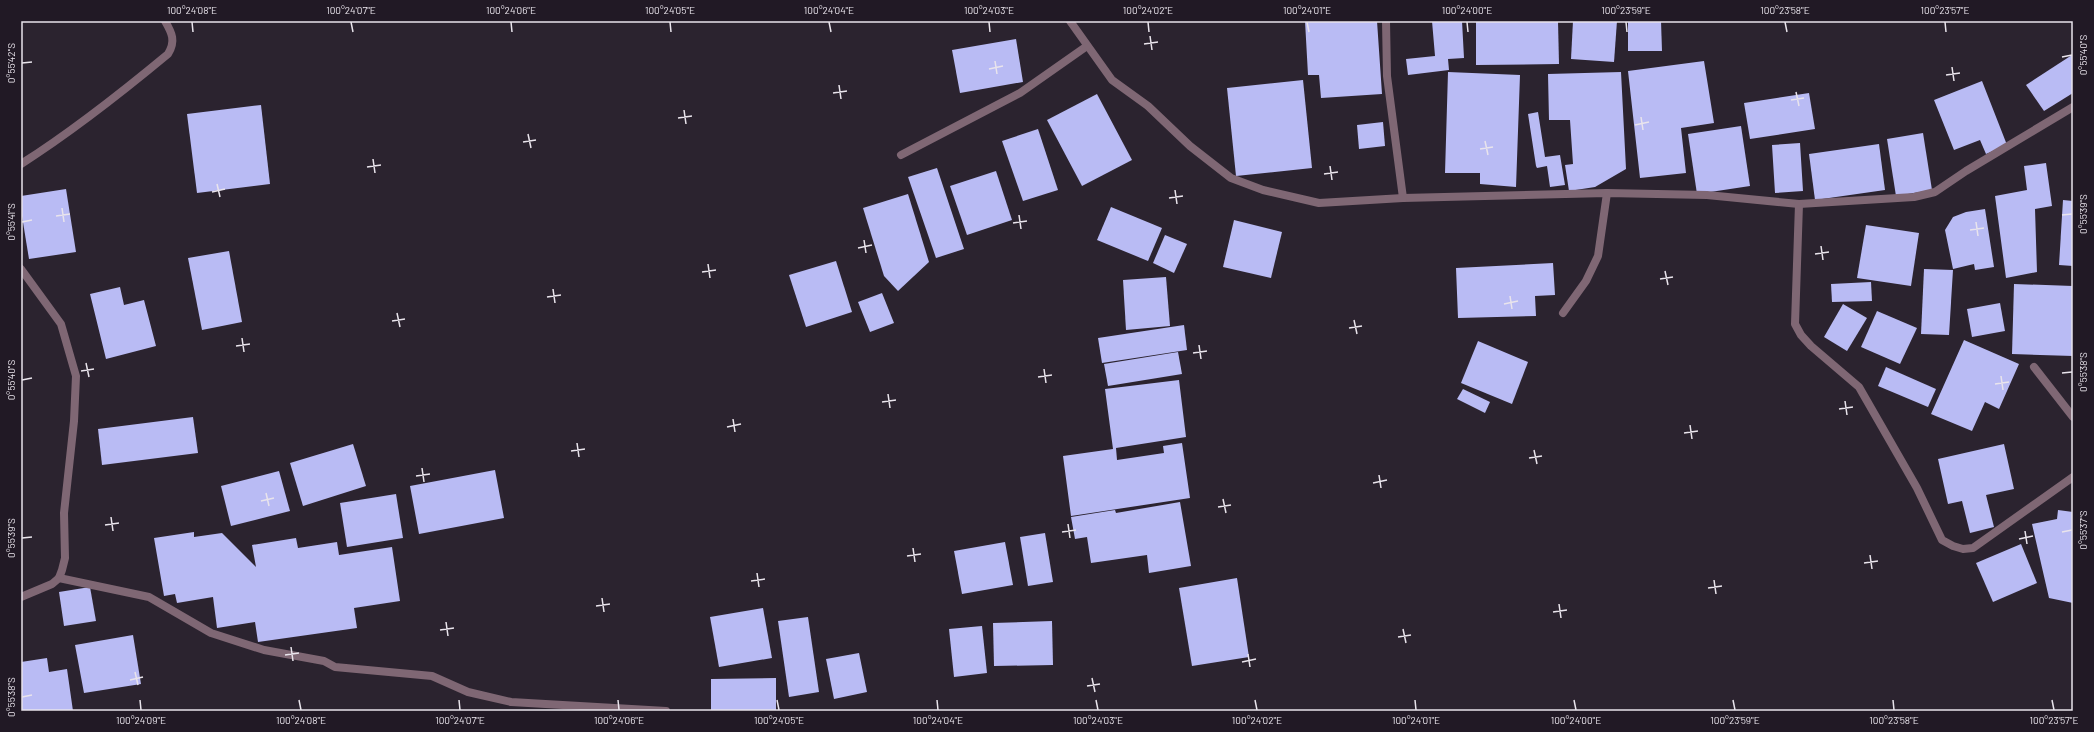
<svg xmlns="http://www.w3.org/2000/svg" width="2094" height="732" viewBox="0 0 2094 732" font-family="Barlow,sans-serif">
	<style>
		.building { fill: #b9bbf4 }
		.lines { fill: none; stroke-linecap: round; stroke-linejoin: round }
		.minor { stroke: #7f6774; stroke-width: 8 }
		.ticks { fill: none; stroke: #e9e4ec; stroke-width: 1.5 }
		.neatline { fill: none; stroke: #e9e4ec; stroke-width: 1.5 }
		.ticks-label { font-size: 10px; text-anchor: middle; fill: #e9e4ec }
	</style>
	<rect width="100%" height="100%" fill="#2b232f"/>
	<!-- building -->
	<g class="building">
		<polygon points="1305,21 1377,21 1382,94 1321,98 1319,75 1308,75"/>
		<polygon points="1432,21 1462,21 1464,58 1448,59 1449,70 1408,75 1406,59 1435,56"/>
		<polygon points="1476,21 1558,21 1559,64 1476,65"/>
		<polygon points="1573,21 1617,21 1614,62 1571,59"/>
		<polygon points="1628,21 1661,21 1662,51 1628,51"/>
		<polygon points="1016,39 1023,82 960,93 952,50"/>
		<polygon points="2072,55 2073,93 2044,111 2026,85"/>
		<polygon points="1704,61 1714,123 1681,128 1686,173 1640,178 1628,71"/>
		<polygon points="1448,72 1520,75 1516,187 1480,184 1480,173 1445,173"/>
		<polygon points="1621,72 1626,169 1595,187 1569,191 1565,165 1573,164 1570,120 1549,120 1548,74"/>
		<polygon points="1303,80 1312,168 1236,176 1227,88"/>
		<polygon points="1982,81 2007,145 1986,154 1980,140 1954,150 1934,100"/>
		<polygon points="1809,93 1815,129 1750,139 1744,103"/>
		<polygon points="1097,94 1132,160 1082,186 1047,120"/>
		<polygon points="261,105 270,184 197,193 187,114"/>
		<polygon points="1538,112 1545,157 1560,155 1565,185 1550,187 1547,166 1537,168 1536,166 1528,114"/>
		<polygon points="1383,122 1385,146 1359,149 1357,125"/>
		<polygon points="1741,126 1750,186 1697,194 1688,134"/>
		<polygon points="1038,129 1058,190 1023,201 1002,141"/>
		<polygon points="1923,133 1932,190 1896,196 1887,139"/>
		<polygon points="1800,143 1803,191 1775,193 1772,145"/>
		<polygon points="1879,144 1885,190 1815,200 1809,154"/>
		<polygon points="2046,163 2052,206 2035,209 2037,272 2006,278 1995,196 2027,190 2024,166"/>
		<polygon points="937,168 964,249 936,258 908,177"/>
		<polygon points="996,171 1012,220 967,235 950,186"/>
		<polygon points="66,189 76,252 29,259 21,210 21,196"/>
		<polygon points="908,194 929,262 898,291 884,276 863,208"/>
		<polygon points="2063,200 2073,201 2073,266 2059,265"/>
		<polygon points="1111,207 1162,228 1148,261 1097,240"/>
		<polygon points="1985,209 1994,267 1975,270 1974,264 1953,269 1945,230 1953,217 1966,212"/>
		<polygon points="1234,220 1282,232 1271,278 1223,267"/>
		<polygon points="1866,225 1919,233 1911,286 1857,278"/>
		<polygon points="1165,235 1187,244 1174,273 1153,263"/>
		<polygon points="229,251 242,322 202,330 188,258"/>
		<polygon points="836,261 852,312 806,327 789,275"/>
		<polygon points="1553,263 1555,295 1535,296 1536,316 1458,318 1456,268"/>
		<polygon points="1924,269 1953,270 1949,335 1921,334"/>
		<polygon points="1166,277 1170,326 1126,330 1123,280"/>
		<polygon points="1871,282 1872,301 1832,302 1831,284"/>
		<polygon points="2014,284 2073,286 2073,356 2012,354"/>
		<polygon points="120,287 124,305 144,300 156,346 106,359 90,294"/>
		<polygon points="882,293 894,323 870,332 858,302"/>
		<polygon points="2000,303 2005,331 1972,337 1967,309"/>
		<polygon points="1843,304 1867,318 1847,351 1824,337"/>
		<polygon points="1877,311 1917,328 1900,364 1861,347"/>
		<polygon points="1184,325 1187,350 1102,363 1098,338"/>
		<polygon points="1964,340 2019,364 1999,409 1985,402 1972,431 1931,414"/>
		<polygon points="1478,341 1528,362 1512,404 1461,383"/>
		<polygon points="1178,352 1182,374 1108,386 1104,364"/>
		<polygon points="1886,367 1936,389 1928,407 1878,386"/>
		<polygon points="1179,380 1186,437 1116,448 1117,460 1164,453 1163,446 1182,443 1190,498 1071,516 1063,456 1113,449 1105,389"/>
		<polygon points="1463,389 1490,402 1485,413 1457,399"/>
		<polygon points="193,417 198,453 102,465 98,429"/>
		<polygon points="353,444 366,486 303,506 290,463"/>
		<polygon points="2004,444 2014,489 1986,495 1994,527 1970,533 1962,501 1948,504 1938,459"/>
		<polygon points="495,470 504,518 419,534 410,486"/>
		<polygon points="279,471 290,511 231,526 221,486"/>
		<polygon points="396,494 403,538 347,547 340,503"/>
		<polygon points="1180,502 1191,566 1149,573 1147,555 1091,563 1087,537 1075,539 1071,517 1115,510 1116,513"/>
		<polygon points="2058,510 2073,512 2073,603 2049,598 2032,524 2057,519"/>
		<polygon points="194,532 194,537 222,533 256,567 252,545 296,538 298,548 337,542 339,555 392,547 400,601 354,608 357,628 258,642 255,622 217,628 213,597 177,603 175,594 164,596 154,538"/>
		<polygon points="1045,533 1053,582 1028,586 1020,537"/>
		<polygon points="1005,542 1013,585 962,594 954,551"/>
		<polygon points="2021,544 2037,583 1993,602 1976,563"/>
		<polygon points="1237,578 1249,657 1192,666 1179,588"/>
		<polygon points="90,587 96,621 64,626 59,592"/>
		<polygon points="763,608 772,658 719,667 710,617"/>
		<polygon points="808,617 819,692 789,697 778,621"/>
		<polygon points="1052,621 1053,665 994,666 993,623"/>
		<polygon points="982,626 987,673 954,677 949,629"/>
		<polygon points="133,635 141,684 84,693 75,645"/>
		<polygon points="859,653 867,692 834,699 826,659"/>
		<polygon points="47,658 49,672 67,669 73,711 21,711 21,662"/>
		<polygon points="776,678 776,711 711,711 711,679"/>
	</g>
	<g class="lines">
		<!-- minor -->
		<g class="minor">
			<polyline points="1070,21 1112,80 1148,106 1190,146 1231,178 1263,190 1319,203 1403,198 1607,193 1707,195 1799,204 1914,197 1935,192 1966,171 2073,107"/>
			<polyline points="1386,21 1387,76 1403,198"/>
			<polyline points="901,155 1020,93 1087,46"/>
			<path d="M21,164C73,131 121,93 168,54C176,41 172,33 165,21"/>
			<polyline points="1799,204 1795,324 1801,335 1811,346 1859,387 1917,488 1942,540 1953,546 1963,549 1973,548 2073,477"/>
			<polyline points="21,269 61,324 76,376 74,421 64,513 65,558 62,570 59,578 52,584 21,597"/>
			<polyline points="1563,313 1586,281 1598,256 1607,193"/>
			<polyline points="2034,367 2073,417"/>
			<polyline points="59,578 149,597 211,633 264,650 324,661 335,667 432,676 468,692 511,702 666,711"/>
		</g>
	</g>
	<!-- ticks -->
	<path class="ticks" d="M192,22L193,32M351,22L353,32M511,22L512,32M670,22L671,32M829,22L831,32M989,22L990,32M1148,22L1149,32M1307,22L1309,32M1467,22L1468,32M1626,22L1627,32M1785,22L1787,32M1945,22L1946,32M1150,36L1152,50M1144,44L1158,42M2062,57L2072,55M995,61L997,74M22,63L32,62M1952,67L1954,81M989,69L1003,66M1946,75L1960,73M839,85L841,99M1796,92L1799,106M833,93L847,91M1791,100L1804,98M684,110L686,124M1641,117L1643,130M678,118L692,116M1635,125L1649,122M528,134L531,148M1485,141L1488,155M523,142L536,140M1480,149L1493,147M373,159L375,173M1330,166L1332,180M367,167L381,165M1324,174L1338,172M217,184L220,197M1175,190L1177,204M212,192L225,189M1169,198L1183,196M62,208L64,222M1019,215L1021,229M2062,215L2072,214M56,216L70,214M22,222L32,220M1976,222L1978,236M1013,223L1027,221M1970,230L1984,228M864,240L866,253M1821,246L1823,260M858,248L872,245M1815,254L1829,252M708,264L710,278M1665,271L1668,285M702,272L716,270M1660,279L1673,277M553,289L555,303M1510,296L1512,309M547,297L561,295M1504,304L1518,301M397,313L400,327M1354,320L1357,334M392,321L405,319M1349,328L1362,326M242,338L244,352M1199,345L1201,359M236,346L250,344M1193,353L1207,351M86,363L89,377M1044,369L1046,383M81,371L94,369M2062,373L2072,372M2001,376L2003,390M1038,377L1052,375M22,380L32,378M1995,384L2009,382M888,394L890,408M1845,401L1847,415M882,402L896,400M1839,409L1853,407M733,419L735,432M1690,425L1692,439M727,427L741,424M1684,433L1698,431M577,443L579,457M1534,450L1537,464M571,451L585,449M1529,458L1542,456M422,468L424,482M1379,475L1381,488M416,476L430,474M1373,483L1387,480M266,493L269,506M1223,499L1226,513M261,501L274,498M1218,507L1231,505M111,517L113,531M1068,524L1070,538M105,525L119,523M2025,531L2027,544M1062,532L1076,530M2062,532L2072,530M22,538L32,537M2019,539L2033,536M913,548L915,562M1870,555L1872,569M907,556L921,554M1864,563L1878,561M757,573L759,587M1714,580L1716,594M751,581L765,579M1708,588L1722,586M602,598L604,612M1559,604L1561,618M596,606L610,604M1553,612L1567,610M446,622L448,636M1403,629L1406,643M440,630L454,628M1398,637L1411,635M291,647L293,661M1248,654L1250,667M285,655L299,653M1242,662L1256,659M135,672L138,685M1092,678L1095,692M130,680L143,677M1087,686L1100,684M22,697L32,695M140,700L141,710M299,700L301,710M459,700L460,710M618,700L619,710M777,700L779,710M937,700L938,710M1096,700L1098,710M1255,700L1257,710M1415,700L1416,710M1574,700L1576,710M1733,700L1735,710M1893,700L1894,710M2052,700L2054,710"/>
	<!-- border -->
	<rect width="2094" height="732" fill="none" stroke="#211925" stroke-width="44"/>
	<rect x="22" y="22" width="2050" height="688" class="neatline"/>
	<g class="ticks-label">
		<text x="192" y="14">100°24'08"E</text>
		<text x="351" y="14">100°24'07"E</text>
		<text x="511" y="14">100°24'06"E</text>
		<text x="670" y="14">100°24'05"E</text>
		<text x="829" y="14">100°24'04"E</text>
		<text x="989" y="14">100°24'03"E</text>
		<text x="1148" y="14">100°24'02"E</text>
		<text x="1307" y="14">100°24'01"E</text>
		<text x="1467" y="14">100°24'00"E</text>
		<text x="1626" y="14">100°23'59"E</text>
		<text x="1785" y="14">100°23'58"E</text>
		<text x="1945" y="14">100°23'57"E</text>
		<text transform="translate(2083 55) rotate(-90)" y="4">0°55'40"S</text>
		<text transform="translate(11 63) rotate(-90)" y="4">0°55'42"S</text>
		<text transform="translate(2083 214) rotate(-90)" y="4">0°55'39"S</text>
		<text transform="translate(11 222) rotate(-90)" y="4">0°55'41"S</text>
		<text transform="translate(2083 372) rotate(-90)" y="4">0°55'38"S</text>
		<text transform="translate(11 380) rotate(-90)" y="4">0°55'40"S</text>
		<text transform="translate(2083 530) rotate(-90)" y="4">0°55'37"S</text>
		<text transform="translate(11 538) rotate(-90)" y="4">0°55'39"S</text>
		<text transform="translate(11 697) rotate(-90)" y="4">0°55'38"S</text>
		<text x="141" y="724">100°24'09"E</text>
		<text x="301" y="724">100°24'08"E</text>
		<text x="460" y="724">100°24'07"E</text>
		<text x="619" y="724">100°24'06"E</text>
		<text x="779" y="724">100°24'05"E</text>
		<text x="938" y="724">100°24'04"E</text>
		<text x="1098" y="724">100°24'03"E</text>
		<text x="1257" y="724">100°24'02"E</text>
		<text x="1416" y="724">100°24'01"E</text>
		<text x="1576" y="724">100°24'00"E</text>
		<text x="1735" y="724">100°23'59"E</text>
		<text x="1894" y="724">100°23'58"E</text>
		<text x="2054" y="724">100°23'57"E</text>
	</g>
</svg>
